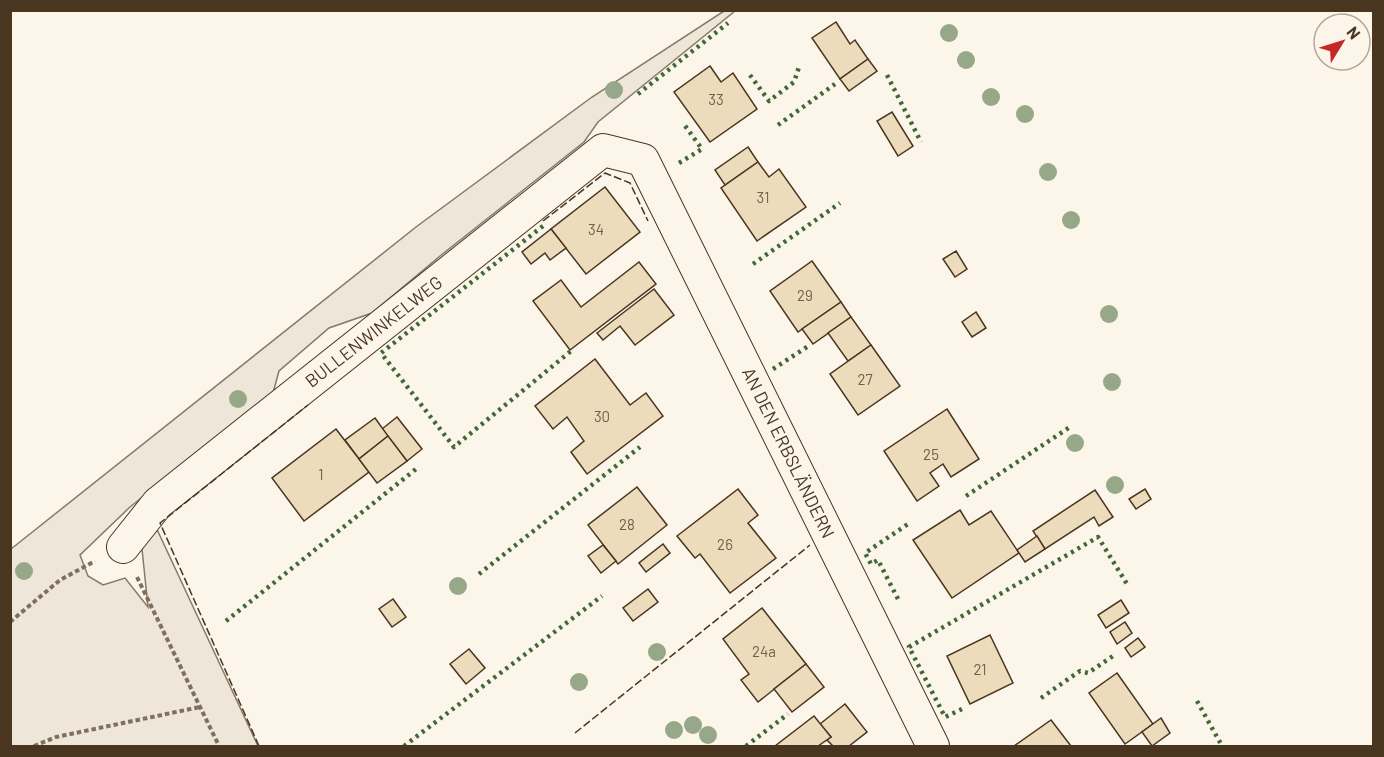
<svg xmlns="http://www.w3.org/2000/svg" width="1384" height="757" viewBox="0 0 1384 757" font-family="Barlow,sans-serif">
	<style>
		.green { fill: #ede6d9; stroke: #887966; stroke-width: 1.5 }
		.building { fill: #ecdcbc; stroke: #4a3520; stroke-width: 1.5 }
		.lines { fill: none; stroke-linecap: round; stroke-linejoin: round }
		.minor-casing { stroke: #4a3520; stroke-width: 34 }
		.path { stroke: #7f6f5c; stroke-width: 4; stroke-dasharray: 4.5 3; stroke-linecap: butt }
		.minor { stroke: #fbf6e9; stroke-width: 32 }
		.hedge { stroke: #436837; stroke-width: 4.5; stroke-dasharray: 3 4.5; stroke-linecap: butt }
		.fence { stroke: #4a3520; stroke-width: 1.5; stroke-dasharray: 8 3; stroke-linecap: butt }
		.tree { fill: #96a887 }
		.labels { text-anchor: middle; stroke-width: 4.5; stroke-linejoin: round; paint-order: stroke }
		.number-label { font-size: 15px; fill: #725f47 }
		.street-label { font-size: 18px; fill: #4a3520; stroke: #fbf6e9 }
	</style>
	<rect width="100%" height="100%" fill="#fbf6e9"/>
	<!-- green -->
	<polygon class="green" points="724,11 735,11 598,122 584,142 440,256 372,313 329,328 279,371 273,393 130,507 80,555 88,576 103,585 125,578 148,607 142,549 154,523 258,746 11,746 11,549 416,227 592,97"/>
	<!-- building -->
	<g class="building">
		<polygon points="836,22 850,44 855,40 868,59 840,79 812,38"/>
		<polygon points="868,59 877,71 849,91 840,79"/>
		<polygon points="710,66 721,82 733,73 757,109 710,142 674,92"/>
		<polygon points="892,112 913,146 898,156 877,121"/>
		<polygon points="748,147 758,162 725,185 715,170"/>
		<polygon points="758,162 769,177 779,169 806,207 757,241 721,188"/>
		<polygon points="605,187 640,232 586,274 551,229"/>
		<polygon points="551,229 566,248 550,260 545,253 531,264 522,252"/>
		<polygon points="956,251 967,269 955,277 943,259"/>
		<polygon points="812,261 841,302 798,332 770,291"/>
		<polygon points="639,262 656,284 570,350 533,301 561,280 581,307"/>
		<polygon points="654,289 674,315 635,345 620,326 603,340 597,333"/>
		<polygon points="841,302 851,317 813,344 802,329"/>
		<polygon points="976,312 986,328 972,337 962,322"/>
		<polygon points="851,317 871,345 848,361 828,333"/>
		<polygon points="871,345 900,386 858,415 830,374"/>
		<polygon points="595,359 630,405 646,393 663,416 587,474 571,452 584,441 567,417 553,429 535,406"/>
		<polygon points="947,409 979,459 951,477 943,464 930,473 939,486 917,501 884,451"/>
		<polygon points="397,417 422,449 407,461 382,429"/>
		<polygon points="375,418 388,436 359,459 345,440"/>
		<polygon points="336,429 369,472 304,521 272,478"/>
		<polygon points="388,436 407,461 377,483 359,459"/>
		<polygon points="637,487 667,525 618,564 588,525"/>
		<polygon points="738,489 758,515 748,523 776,558 730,593 700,554 695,558 677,536"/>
		<polygon points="1145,489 1151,499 1136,509 1129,499"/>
		<polygon points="1095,490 1113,517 1099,526 1094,517 1045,549 1033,531"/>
		<polygon points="960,510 969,525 991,511 1019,553 952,598 913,540"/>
		<polygon points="1037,536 1045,549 1025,562 1017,550"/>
		<polygon points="663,544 670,553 646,572 639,563"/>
		<polygon points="603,545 616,561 601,573 588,556"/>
		<polygon points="648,589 658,602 633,621 623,608"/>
		<polygon points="393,599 406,617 392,627 379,609"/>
		<polygon points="1121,600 1129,613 1106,628 1098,615"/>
		<polygon points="762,608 806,664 758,702 741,680 749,674 723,639"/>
		<polygon points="1125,622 1132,633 1117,644 1110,632"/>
		<polygon points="990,635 1013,683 970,704 947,656"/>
		<polygon points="1138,638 1145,647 1131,657 1125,648"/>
		<polygon points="469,649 485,668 466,684 450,664"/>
		<polygon points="806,664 824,687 792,712 774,689"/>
		<polygon points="1117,673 1153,724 1125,744 1089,693"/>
		<polygon points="845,704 867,732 849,746 833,746 827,740 831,737 820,724"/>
		<polygon points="814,716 831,737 818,746 775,746"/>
		<polygon points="1161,718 1170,733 1152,746 1142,732"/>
		<polygon points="1051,720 1071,746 1014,746"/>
	</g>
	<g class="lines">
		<!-- minor casing -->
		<g class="minor-casing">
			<polyline id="minor" points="123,547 158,503 603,150 643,160 933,746"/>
		</g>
		<!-- path -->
		<g class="path">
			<polyline points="137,577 219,746"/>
			<polyline points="10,622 60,580 95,561"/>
			<polyline points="34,746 56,737 200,707"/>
		</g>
		<!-- minor -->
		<use href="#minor" class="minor"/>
		<!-- hedge -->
		<g class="hedge">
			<polyline points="750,75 769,101 794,82 800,64"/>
			<polyline points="887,75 921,142"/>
			<polyline points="638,94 728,23"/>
			<polyline points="778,125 835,84"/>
			<polyline points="679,163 702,149 683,123"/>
			<polyline points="543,226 381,353 454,447 571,351"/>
			<polyline points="753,264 840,203"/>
			<polyline points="773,369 810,345"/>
			<polyline points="966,496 1070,427"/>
			<polyline points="479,574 640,447"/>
			<polyline points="898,599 878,560 871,564 865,553 911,522"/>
			<polyline points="226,621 416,469"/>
			<polyline points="1041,698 1080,671 1088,673 1116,654"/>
			<polyline points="1197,701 1222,746"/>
			<polyline points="962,709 945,717 909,647 1098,537 1127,584"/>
			<polyline points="404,746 602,596"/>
			<polyline points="746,746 788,714"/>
		</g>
		<!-- fence -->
		<g class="fence">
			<polyline points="543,221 605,173 630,183 648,221"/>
			<polyline points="575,733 810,545"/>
			<polyline points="259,746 160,523 308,405"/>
		</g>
	</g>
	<!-- trees -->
	<g class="tree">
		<circle cx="949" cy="33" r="9"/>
		<circle cx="966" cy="60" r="9"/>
		<circle cx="614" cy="90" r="9"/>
		<circle cx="991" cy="97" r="9"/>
		<circle cx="1025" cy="114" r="9"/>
		<circle cx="1048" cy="172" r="9"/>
		<circle cx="1071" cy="220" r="9"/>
		<circle cx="1109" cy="314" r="9"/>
		<circle cx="1112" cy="382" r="9"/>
		<circle cx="238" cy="399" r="9"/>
		<circle cx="1075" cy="443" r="9"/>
		<circle cx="1115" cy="485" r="9"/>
		<circle cx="24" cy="571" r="9"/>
		<circle cx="458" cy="586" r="9"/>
		<circle cx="657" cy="652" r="9"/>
		<circle cx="579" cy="682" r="9"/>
		<circle cx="693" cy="725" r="9"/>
		<circle cx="674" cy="730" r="9"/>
		<circle cx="708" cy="735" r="9"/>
	</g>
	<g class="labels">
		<!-- number labels -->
		<g class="number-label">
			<text x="716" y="105">33</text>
			<text x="763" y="203">31</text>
			<text x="596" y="235">34</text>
			<text x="805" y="301">29</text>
			<text x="865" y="385">27</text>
			<text x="602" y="422">30</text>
			<text x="931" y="460">25</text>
			<text x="321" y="480">1</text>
			<text x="627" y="530">28</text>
			<text x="725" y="550">26</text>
			<text x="764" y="657">24a</text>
			<text x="980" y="675">21</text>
		</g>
		<!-- street labels -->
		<g class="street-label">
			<text transform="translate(374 332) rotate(-38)" y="6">BULLENWINKELWEG</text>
			<text transform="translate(788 453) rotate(64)" y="6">AN DEN ERBSLÄNDERN</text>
		</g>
	</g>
	<!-- border -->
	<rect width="1384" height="757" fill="none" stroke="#4a3520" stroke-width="24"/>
	<!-- north arrow -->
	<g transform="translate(1342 42) rotate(52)"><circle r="28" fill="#fbf6e9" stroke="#b4a999" stroke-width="1.5"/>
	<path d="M0-4.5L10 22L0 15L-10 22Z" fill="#c62828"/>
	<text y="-9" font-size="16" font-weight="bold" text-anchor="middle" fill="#4a3520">N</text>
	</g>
</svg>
